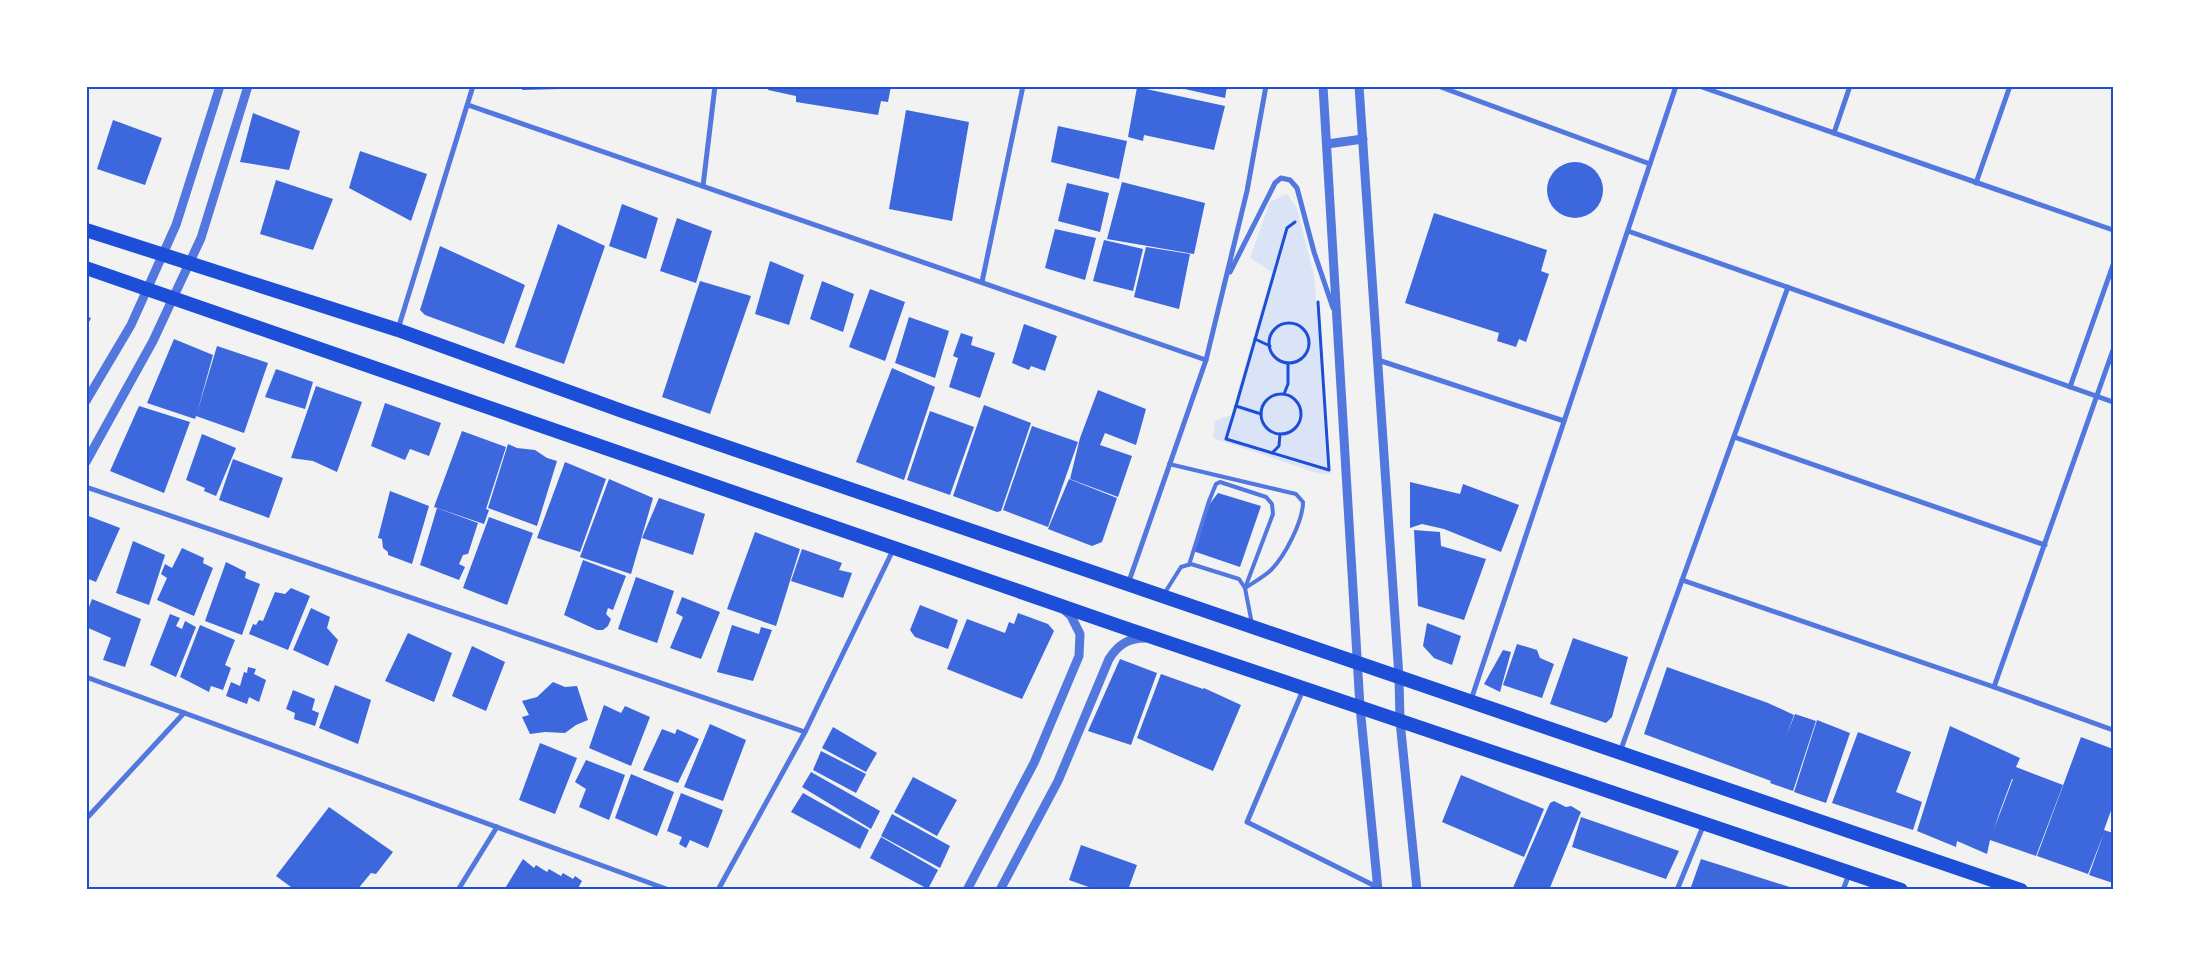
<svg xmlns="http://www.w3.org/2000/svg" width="2199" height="976" viewBox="0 0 2199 976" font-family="Barlow,sans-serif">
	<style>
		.green { fill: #dbe4f7 }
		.building { fill: #3d67dc; fill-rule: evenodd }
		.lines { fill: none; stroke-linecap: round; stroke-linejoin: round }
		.path { stroke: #1d4ed8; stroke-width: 3 }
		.service { stroke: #5277de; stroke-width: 4 }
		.minor { stroke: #5277de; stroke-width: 5 }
		.tertiary { stroke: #5277de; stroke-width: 9 }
		.trunk { stroke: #1d4ed8; stroke-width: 14 }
		.neatline { fill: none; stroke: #1d4ed8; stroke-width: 2 }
	</style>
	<rect width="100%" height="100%" fill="#f2f2f2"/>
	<!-- green -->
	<polygon class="green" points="1287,194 1297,208 1314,276 1331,473 1320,474 1213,438 1215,421 1231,415 1272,272 1250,258 1270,202"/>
	<!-- building -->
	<g class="building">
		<polygon points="522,86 596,86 596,88 522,90"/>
		<polygon points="768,86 891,86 888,102 881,101 878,115 796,102 796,96 768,90"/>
		<polygon points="1171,86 1227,86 1225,98"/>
		<polygon points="1137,87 1225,106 1214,150 1144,135 1143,141 1128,137"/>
		<polygon points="906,110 969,122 952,221 889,209"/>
		<polygon points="253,113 300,131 289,170 240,162"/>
		<polygon points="113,120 162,138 145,185 97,169"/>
		<polygon points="1058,126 1127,141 1119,179 1051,162"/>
		<polygon points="360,151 427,174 411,221 349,188"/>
		<circle cx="1575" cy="190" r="28"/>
		<polygon points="276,180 333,199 313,250 260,234"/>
		<polygon points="1122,182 1205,203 1194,254 1107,239"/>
		<polygon points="1067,183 1109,193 1100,232 1058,221"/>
		<polygon points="622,204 658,218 646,259 609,246"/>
		<polygon points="1434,213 1547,250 1541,271 1549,274 1526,342 1519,339 1516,347 1497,341 1499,333 1405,303"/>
		<polygon points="677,218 712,231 696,283 660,271"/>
		<polygon points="558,224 605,246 564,364 515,347"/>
		<polygon points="1055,229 1096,238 1085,280 1045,268"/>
		<polygon points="1104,240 1143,249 1133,291 1093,281"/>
		<polygon points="440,246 525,285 504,344 425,315 420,310"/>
		<polygon points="1146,247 1190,254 1179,309 1134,297"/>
		<polygon points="770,261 804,275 789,325 755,314"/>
		<polygon points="700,281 751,296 710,414 662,397"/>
		<polygon points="822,281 854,294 843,332 810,319"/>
		<polygon points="870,289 905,302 885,361 849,347"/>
		<polygon points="86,316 91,318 86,328"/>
		<polygon points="909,317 949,331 935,378 895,363"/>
		<polygon points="1024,324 1057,336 1045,371 1031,366 1029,370 1012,363"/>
		<polygon points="961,333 973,337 971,345 995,353 980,398 949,387 958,358 953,356"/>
		<polygon points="174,339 213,355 197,413 217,346 268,363 244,433 196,416 195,419 147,403"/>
		<polygon points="892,368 935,387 904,480 856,462"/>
		<polygon points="276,369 313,382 305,409 265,397"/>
		<polygon points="316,386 362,402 337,472 313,461 291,458"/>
		<polygon points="1098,390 1146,409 1136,445 1105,433 1100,445 1132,456 1118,497 1070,479 1080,438"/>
		<polygon points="385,403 441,423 429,456 410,449 405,460 371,446"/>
		<polygon points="984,405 1031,423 1001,511 997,512 953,496"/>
		<polygon points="139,406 190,422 164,493 110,471"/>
		<polygon points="930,411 974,427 950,495 907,480"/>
		<polygon points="1032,426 1078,442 1048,527 1003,510"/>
		<polygon points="462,431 506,447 486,509 489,510 484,524 434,507"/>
		<polygon points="202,434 236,448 216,496 204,491 205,488 186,480"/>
		<polygon points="508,444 517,448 535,450 547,458 557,461 537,526 488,508"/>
		<polygon points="233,459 283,478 269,518 219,500"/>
		<polygon points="565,462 606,479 580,552 537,538"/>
		<polygon points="609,479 653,498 631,574 580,557"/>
		<polygon points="1069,479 1117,498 1102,542 1092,546 1048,529"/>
		<polygon points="1410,482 1460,494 1463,484 1519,505 1501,552 1444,529 1422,524 1410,528"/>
		<polygon points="390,491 429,506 412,564 388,555 388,552 383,548 382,539 378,538"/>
		<polygon points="1218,493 1261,506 1240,567 1193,551 1205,510"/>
		<polygon points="659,498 705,514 693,555 642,538"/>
		<polygon points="437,508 478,523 468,554 463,555 459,564 465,567 459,580 420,565"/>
		<polygon points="86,515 120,528 96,582 86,578"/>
		<polygon points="489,517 533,533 507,605 463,588"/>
		<polygon points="1414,530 1440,532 1441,546 1486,559 1464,620 1418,606"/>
		<polygon points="755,532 800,549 776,626 727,609"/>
		<polygon points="133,541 165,555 149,605 116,593"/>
		<polygon points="182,548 204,558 203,563 213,568 194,616 157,600 167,578 161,574 165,564 172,568"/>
		<polygon points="802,549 842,563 839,570 852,573 843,598 791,581"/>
		<polygon points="583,560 626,576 613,610 608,608 606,614 611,619 608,626 603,630 597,630 564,615"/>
		<polygon points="226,562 246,572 245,578 260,584 242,635 205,621"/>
		<polygon points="636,577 674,591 657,643 618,629"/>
		<polygon points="291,588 310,596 288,650 249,634 253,624 256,625 259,620 263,621 275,592 285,594"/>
		<polygon points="682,597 720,612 701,659 670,648 683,617 676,613"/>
		<polygon points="92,599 141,619 125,667 103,660 111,638 86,627 86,615"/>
		<polygon points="920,605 958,620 948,649 915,637 910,630"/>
		<polygon points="311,608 330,617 327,628 338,640 328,666 293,650"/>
		<polygon points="1018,613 1048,624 1054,631 1022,699 947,669 967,619 1005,633 1009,622 1014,624"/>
		<polygon points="170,614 180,618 176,626 182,629 185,621 196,627 176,677 150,665"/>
		<polygon points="1427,623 1461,636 1452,665 1434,658 1423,646"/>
		<polygon points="200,625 235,640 225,665 231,668 223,690 211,686 209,692 180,677"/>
		<polygon points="732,625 759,634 761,627 772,630 753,681 717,672"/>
		<polygon points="408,633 452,653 434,702 385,681"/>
		<polygon points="1573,638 1628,657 1612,717 1606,723 1550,704"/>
		<polygon points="1517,644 1537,650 1540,658 1554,664 1542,698 1503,685"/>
		<polygon points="472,646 505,662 486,711 452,696"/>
		<polygon points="1503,650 1511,652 1500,692 1484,684"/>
		<polygon points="1120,659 1157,673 1131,745 1088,731"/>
		<polygon points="248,667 256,669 254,674 266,680 259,702 249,697 247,704 226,696 231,682 240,686 244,672 247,673"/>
		<polygon points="1667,667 1768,703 1794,715 1786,737 1795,714 1816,721 1793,791 1770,783 1771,781 1644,734"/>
		<polygon points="1161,674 1203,689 1204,688 1241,705 1213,771 1137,738"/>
		<polygon points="553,682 565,687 577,686 588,720 576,725 565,733 545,732 530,734 522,717 529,715 522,701 537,697"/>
		<polygon points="335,685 371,700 358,744 319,728"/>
		<polygon points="293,690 315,699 312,710 319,713 315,726 294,719 295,713 286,709"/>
		<polygon points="604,705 621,713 625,706 650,717 631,766 589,748"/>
		<polygon points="1817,720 1850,733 1826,803 1794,792"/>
		<polygon points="710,724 746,740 723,801 684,787"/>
		<path d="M1950,726L2020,758L2016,767L2063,785L2036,856L1990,840L1987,854L1957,841L1956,847L1917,831ZM2012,779H2013L1994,829L2000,811Z"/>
		<polygon points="833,727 877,753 866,772 822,748"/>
		<polygon points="662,729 675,734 677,729 699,739 678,783 643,770"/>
		<polygon points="1858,732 1911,752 1896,792 1922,802 1913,830 1832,803"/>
		<polygon points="2081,737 2113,749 2113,805 2104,830 2113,833 2113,883 2089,875 2104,833 2088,874 2037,856"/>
		<polygon points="540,743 577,758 555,814 519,800"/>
		<polygon points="821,751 866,774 856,793 813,770"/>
		<polygon points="586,760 625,775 609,820 579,807 586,789 575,782"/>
		<polygon points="811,772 880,811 871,829 802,787"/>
		<polygon points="631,774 674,792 657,836 615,818"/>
		<polygon points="1461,775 1544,809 1524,857 1442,822"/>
		<polygon points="913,777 957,800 937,836 894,812"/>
		<polygon points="681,793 723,810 708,848 690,840 686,848 679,844 682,837 667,831"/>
		<polygon points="803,793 869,830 860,849 791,812"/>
		<polygon points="1554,801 1566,807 1571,806 1581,812 1549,890 1512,890 1550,803"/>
		<polygon points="329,807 393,852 376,874 371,873 357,890 295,890 276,876"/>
		<polygon points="892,814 950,846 940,868 881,836"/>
		<polygon points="1581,817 1679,851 1666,879 1572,847"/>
		<polygon points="881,837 938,870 928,889 870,858"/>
		<polygon points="1081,845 1137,865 1128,890 1097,890 1069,880"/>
		<polygon points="523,859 534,868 536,865 547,872 549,869 561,876 563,873 573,879 575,876 582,881 577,890 504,890"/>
		<polygon points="1701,859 1796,889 1796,890 1699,890 1691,887"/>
	</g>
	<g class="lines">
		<!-- path -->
		<g class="path">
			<circle cx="1289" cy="343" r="20"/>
			<polyline points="1255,339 1270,346"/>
			<polyline points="1284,394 1288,384 1288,363"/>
			<circle cx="1281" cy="414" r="20"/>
			<polyline points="1236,406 1287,228 1295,222"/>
			<polyline points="1261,414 1236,406 1226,439 1329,470 1318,302"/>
			<polyline points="1272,453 1279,446 1280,434"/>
		</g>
		<!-- service -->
		<g class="service">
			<path d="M1169,464L1296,494L1303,502C1303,521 1285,556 1271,570C1264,577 1254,582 1245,588"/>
			<polyline points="1189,565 1209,501 1216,484 1220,482 1266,497 1272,504 1273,514 1245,588"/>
			<polyline points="1164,594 1181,567 1191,564 1239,579 1245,588 1252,624"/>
		</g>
		<!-- minor -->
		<g class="minor">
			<polyline points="1438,86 1650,164"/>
			<polyline points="1699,86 2113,230"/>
			<polyline points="468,105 1206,360"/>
			<polyline points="1834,133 1850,86"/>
			<polyline points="1976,183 2010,86"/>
			<polyline points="703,186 715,86"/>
			<polyline points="1628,231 2113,402"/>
			<polyline points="1230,272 1275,183 1281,178 1290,180 1297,188 1314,252 1333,308"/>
			<polyline points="982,282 1023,86"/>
			<polyline points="398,329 473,86"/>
			<polyline points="1378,360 1564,421"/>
			<polyline points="2070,387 2113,265"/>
			<polyline points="1734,437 2045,545"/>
			<polyline points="86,487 805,732"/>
			<polyline points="1682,580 1994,687 2113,350"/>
			<polyline points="1128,584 1206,360 1247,191 1266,86"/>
			<polyline points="86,677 669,890"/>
			<polyline points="1994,687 2113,730"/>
			<polyline points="1303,690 1247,822 1377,887"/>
			<polyline points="1471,700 1676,86"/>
			<polyline points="1620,752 1788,287"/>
			<polyline points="86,819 184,713"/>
			<polyline points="458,890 497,827"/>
			<polyline points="718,890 805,732 894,548"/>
			<polyline points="1677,890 1704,824"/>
			<polyline points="1843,890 1849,874"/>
		</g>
		<!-- tertiary -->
		<g class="tertiary">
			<polyline points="1323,86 1360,707 1378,890"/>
			<polyline points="1359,86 1399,677 1400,721 1417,890"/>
			<polyline points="1327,144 1363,139"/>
			<polyline points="86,401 131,325 176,225 220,86"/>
			<polyline points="86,462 153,341 201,238 248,86"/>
			<polyline points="967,890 1034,763 1079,656 1080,634 1071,616 1062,608"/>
			<path d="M1000,890L1058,781L1109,659C1118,645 1128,638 1145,638"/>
		</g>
		<!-- trunk -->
		<g class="trunk">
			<polyline points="86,230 398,330 625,412 2021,890"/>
			<polyline points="86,268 1122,627 1901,890"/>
		</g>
	</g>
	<!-- border -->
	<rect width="2199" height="976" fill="none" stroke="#ffffff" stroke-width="175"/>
	<rect x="88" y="88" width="2024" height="800" class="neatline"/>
</svg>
